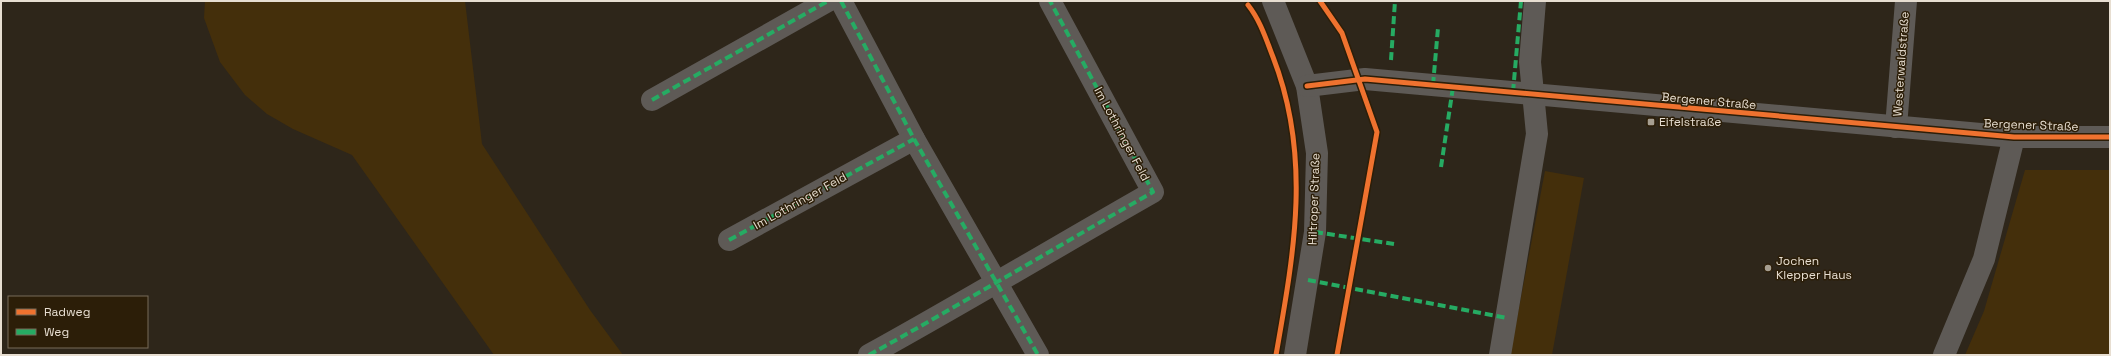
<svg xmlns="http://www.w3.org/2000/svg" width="2111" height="356" viewBox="0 0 2111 356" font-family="'Space Grotesk',sans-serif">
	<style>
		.green { fill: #442f0b }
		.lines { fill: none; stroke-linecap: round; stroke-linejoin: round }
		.minor { stroke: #5e5a56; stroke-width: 22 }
		.quiet { stroke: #26ab63; stroke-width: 4; stroke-dasharray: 8 4; stroke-linecap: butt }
		.cycleway-casing { stroke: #2c1e08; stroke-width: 8 }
		.cycleway { stroke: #ef722f; stroke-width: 5 }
		.poi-dot { fill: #a69e91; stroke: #2c1e08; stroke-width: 1.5 }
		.labels { text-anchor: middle; stroke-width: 3; stroke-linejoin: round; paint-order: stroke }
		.street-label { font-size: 12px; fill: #e7ded1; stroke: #2c1e08 }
		.poi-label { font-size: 12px; fill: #e7ded1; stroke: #2c1e08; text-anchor: start }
	</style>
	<rect width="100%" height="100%" fill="#2e261a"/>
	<!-- green -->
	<g class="green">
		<polygon points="205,1 465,1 482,144 590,310 623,355 494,355 352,155 293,129 267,114 245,95 220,62 204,18"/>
		<polygon points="2025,170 2110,170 2110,355 1965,355 1984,311"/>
		<polygon points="1545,171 1584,178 1552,355 1510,355"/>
	</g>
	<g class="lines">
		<!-- minor -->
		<g class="minor">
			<polyline points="841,1 914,139 1038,355"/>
			<polyline points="1273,1 1307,86 1317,153 1315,232 1295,355"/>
			<polyline points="1307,86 1365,79 2014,137 2110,137"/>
			<polyline points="652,100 828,1"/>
			<polyline points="1896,127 1906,1"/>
			<polyline points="729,240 914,139"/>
			<path d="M869,355C965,302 1058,246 1153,192L1050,1"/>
			<polyline points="1500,355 1537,134 1530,62 1535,1"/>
			<polyline points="1944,355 1984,259 2014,137"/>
		</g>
		<!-- quiet -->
		<g class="quiet">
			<polyline points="841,1 914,139 1038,355"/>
			<polyline points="1391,60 1395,1"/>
			<polyline points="1433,85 1438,28"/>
			<polyline points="1513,92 1521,1"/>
			<polyline points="652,100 828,1"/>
			<polyline points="1441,167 1453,87"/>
			<polyline points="1315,232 1394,244"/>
			<polyline points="729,240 914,139"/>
			<polyline points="1308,280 1507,318"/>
			<path d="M869,355C965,302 1058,246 1153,192L1050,1"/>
		</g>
		<!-- cycleway casing -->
		<g class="cycleway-casing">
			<g id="cycleway">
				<polyline points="1320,1 1342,33 1377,132 1337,355"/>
				<path d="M1248,5C1260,20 1266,39 1273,57C1312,157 1294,253 1276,355"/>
				<polyline points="1307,86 1365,79 2014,137 2110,137"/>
			</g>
		</g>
		<!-- cycleway -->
		<use href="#cycleway" class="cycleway"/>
	</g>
	<!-- markers -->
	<g class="poi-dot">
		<rect x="1647" y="118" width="8" height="8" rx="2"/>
		<circle cx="1768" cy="268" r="4"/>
	</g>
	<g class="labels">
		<!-- street labels -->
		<g class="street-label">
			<text transform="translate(1901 64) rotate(-86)" y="4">Westerwaldstraße</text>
			<text transform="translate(1709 101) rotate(5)" y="4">Bergener Straße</text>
			<text transform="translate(2031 125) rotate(2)" y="4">Bergener Straße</text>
			<text transform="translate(1122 134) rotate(62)" y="4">Im Lothringer Feld</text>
			<text transform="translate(1314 199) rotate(-88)" y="4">Hiltroper Straße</text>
			<text transform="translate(800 201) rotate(-29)" y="4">Im Lothringer Feld</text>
		</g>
		<!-- poi labels -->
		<g class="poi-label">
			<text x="1659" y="126">Eifelstraße</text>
			<text x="1776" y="265">Jochen<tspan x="1776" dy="14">Klepper Haus</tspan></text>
		</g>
	</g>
	<!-- border -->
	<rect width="2111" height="356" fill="none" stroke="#e7ded1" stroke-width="4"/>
	<!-- legend -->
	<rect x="8" y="296" width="140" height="52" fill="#2c1e08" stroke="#776b58"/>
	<rect x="16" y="309" width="20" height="6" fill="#ef722f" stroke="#776b58"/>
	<text x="44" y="316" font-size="12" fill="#e7ded1">Radweg</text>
	<rect x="16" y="329" width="20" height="6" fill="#26ab63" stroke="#776b58"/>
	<text x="44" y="336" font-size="12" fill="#e7ded1">Weg</text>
</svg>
